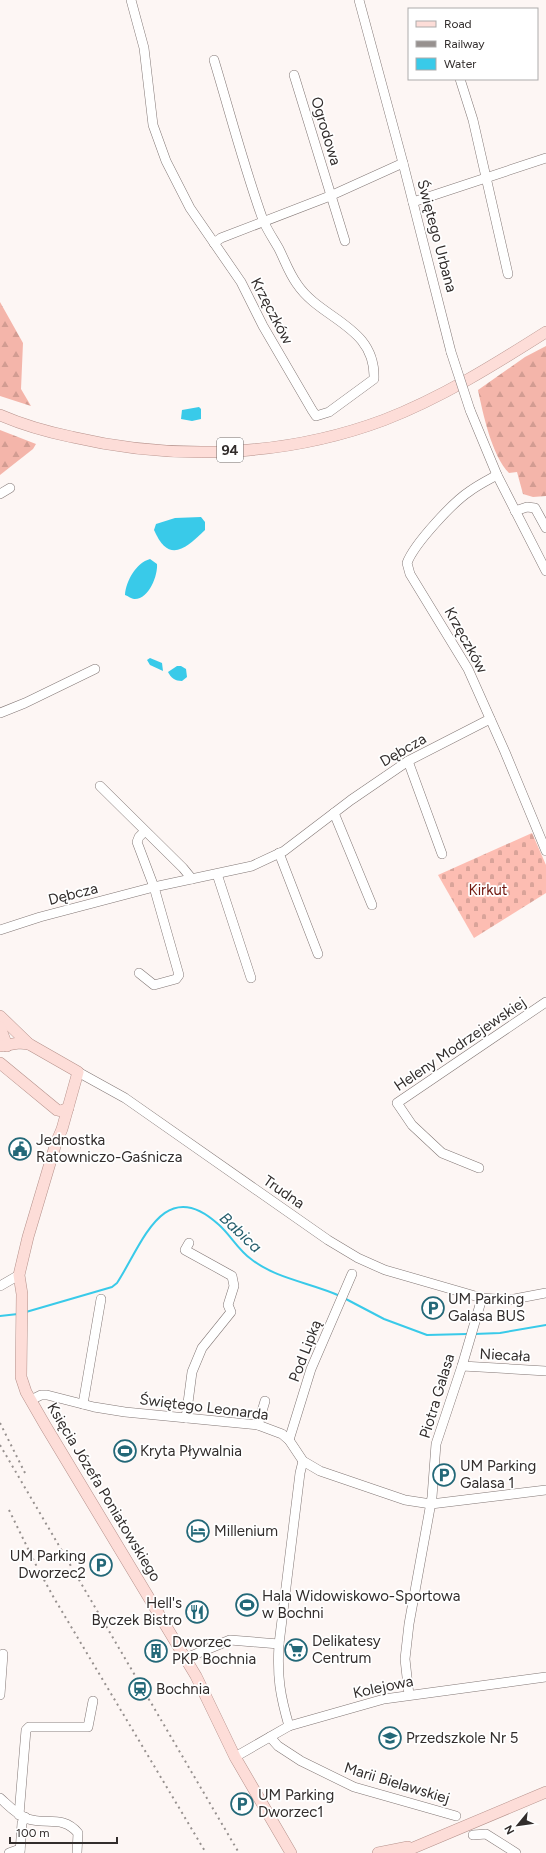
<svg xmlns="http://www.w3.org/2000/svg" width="546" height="1853" viewBox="0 0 546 1853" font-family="Figtree,sans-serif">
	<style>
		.forest { fill: url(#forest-firs) }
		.cemetery { fill: url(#cemetery-stones) }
		.water { fill: #39cae9 }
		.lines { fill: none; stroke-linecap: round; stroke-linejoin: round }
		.stream { stroke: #39cae9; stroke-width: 2 }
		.minor-casing { stroke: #827775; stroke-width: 10 }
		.major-casing { stroke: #b5918b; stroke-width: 12 }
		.minor { stroke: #fff; stroke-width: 9 }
		.major { stroke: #fdddd8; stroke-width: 11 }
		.rail { stroke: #97918f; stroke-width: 2; stroke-dasharray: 2 4; stroke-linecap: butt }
		.minor-bridge-casing { stroke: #827775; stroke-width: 10; stroke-linecap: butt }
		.minor-bridge { stroke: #fff; stroke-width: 9 }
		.labels { text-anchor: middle; stroke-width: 3.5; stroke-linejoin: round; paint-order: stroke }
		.shield { fill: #fff; stroke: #706c6b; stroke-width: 1 }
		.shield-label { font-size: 14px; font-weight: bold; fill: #322d2c }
		.street-label { font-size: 15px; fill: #322d2c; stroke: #fff }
		.park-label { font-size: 15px; fill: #721910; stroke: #fff }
		.poi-label { font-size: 15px; fill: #322d2c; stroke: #fff; text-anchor: start }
		.water-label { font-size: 16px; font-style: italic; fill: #255d6b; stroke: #fff }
	</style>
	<defs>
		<pattern id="forest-firs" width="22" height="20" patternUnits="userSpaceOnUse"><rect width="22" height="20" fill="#f4b5aa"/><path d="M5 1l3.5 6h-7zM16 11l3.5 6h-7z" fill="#d29c92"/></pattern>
		<pattern id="cemetery-stones" width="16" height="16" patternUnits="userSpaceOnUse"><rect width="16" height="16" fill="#fdbdb2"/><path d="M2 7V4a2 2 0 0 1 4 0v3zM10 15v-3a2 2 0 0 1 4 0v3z" fill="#d9a399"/></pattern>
	</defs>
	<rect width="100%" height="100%" fill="#fdf6f4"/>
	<!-- forest -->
	<g class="forest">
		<polygon points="0,302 23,343 21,389 31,406 0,396"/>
		<path d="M546,346V496L533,497L523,494L517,472L509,473C492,456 483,414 478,390L525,357Z"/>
		<polygon points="0,430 36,444 33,449 0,475"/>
	</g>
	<!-- cemetery -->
	<polygon class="cemetery" points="532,833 546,865 546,893 474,938 438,875"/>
	<!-- water -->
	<g class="water">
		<polygon points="199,407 201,409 201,419 192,421 181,419 182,410"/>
		<path d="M201,517L205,522V530C185,549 169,564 154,530L156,524L175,518Z"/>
		<path d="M150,559L157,564C158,575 149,600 134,599C132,599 128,596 125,595C126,581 136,563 150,559Z"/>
		<polygon points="150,658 162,663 163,671 150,665 147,660"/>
		<path d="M177,666H181L186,669L187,677L182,681C175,681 171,678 168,672Z"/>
	</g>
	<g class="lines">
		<!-- stream -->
		<g class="stream">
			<polyline points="344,1298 384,1319 427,1335 467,1334"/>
			<path d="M26,1312L112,1287L117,1283C142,1245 163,1174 218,1224C230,1234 238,1250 251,1259C276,1279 312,1283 340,1296"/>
			<polyline points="0,1316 18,1314"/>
			<polyline points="474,1334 500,1333 546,1325"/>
		</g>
		<!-- minor casing -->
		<g class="minor-casing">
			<g id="minor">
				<path d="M131,0L144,48L153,125L166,161L190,208L241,282L263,326L312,410L316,416L329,412L374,379C376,326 321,320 297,284C289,273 285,261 279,249C274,240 267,230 263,220C244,167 230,113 214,60"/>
				<polyline points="359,0 403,163 451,352"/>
				<polyline points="294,75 345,241"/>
				<polyline points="460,79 473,120 508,274"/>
				<polyline points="413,202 546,158"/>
				<polyline points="214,243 221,238 330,196 403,163"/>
				<polyline points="470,410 497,475 546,571"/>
				<path d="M497,475C488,480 478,485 470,491C453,502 414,544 407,563L410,574L468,669L505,752L546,851"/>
				<polyline points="0,494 10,488"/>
				<polyline points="515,511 527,507 535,508 546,528"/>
				<polyline points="0,713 25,703 95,669"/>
				<polyline points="408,761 442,854"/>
				<polyline points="100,786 183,868 192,879"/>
				<polyline points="334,813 372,905"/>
				<polyline points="279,853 318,954"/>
				<polyline points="217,874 251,978"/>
				<polyline points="0,930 40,917 154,887 252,866 284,851 351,800 408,761 490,719"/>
				<polyline points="139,973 154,985 176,979 179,975 154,887 137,842 139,837 145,831"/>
				<polyline points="78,1072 125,1098 328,1240 358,1258 385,1270 482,1298 509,1300 546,1293"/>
				<polyline points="479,1168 442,1153 412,1125 397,1103 546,1002"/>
				<polyline points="0,1286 19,1275"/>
				<polyline points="462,1366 546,1371"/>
				<polyline points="31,1400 41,1395 47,1395 94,1407 125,1412 258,1425 282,1434 289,1440 303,1461 320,1471 405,1500 431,1504 546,1490"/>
				<polyline points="83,1404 101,1299"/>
				<polyline points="186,1418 192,1372 202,1348 231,1312 228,1305 234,1286 232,1276 185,1250 189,1243"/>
				<polyline points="258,1425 265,1401"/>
				<polyline points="289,1440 311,1369 352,1274"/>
				<polyline points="186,1658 230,1640 279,1644"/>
				<polyline points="0,1695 3,1654"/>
				<polyline points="409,1695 405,1659 409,1624 432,1497 436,1444 462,1366 482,1298"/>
				<path d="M289,1726C280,1695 277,1677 279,1644L300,1473L303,1461"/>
				<polyline points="270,1737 278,1746 301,1761 354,1787 456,1816"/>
				<polyline points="235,1757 289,1726 384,1699 546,1677"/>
				<path d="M0,1798C9,1806 17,1815 28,1819C46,1825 63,1815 78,1833L77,1853"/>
				<polyline points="19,1815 26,1730 29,1727 88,1727 93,1701"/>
				<polyline points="473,1835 486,1834 516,1853"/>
				<polyline points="9,1853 20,1849"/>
				<polyline points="20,1853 22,1823 25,1817"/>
			</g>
		</g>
		<!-- major casing -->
		<g class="major-casing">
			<g id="major">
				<path d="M0,415C23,425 48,432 72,437C174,461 285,457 384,420C441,398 494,365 546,332"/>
				<polyline points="0,1016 29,1044"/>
				<polyline points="0,1027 7,1046"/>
				<polyline points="0,1046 19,1043 29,1044 78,1072 62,1129 56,1143 28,1237 19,1275 22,1294 21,1377 26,1392 45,1425 196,1676 235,1757 291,1853"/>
				<polyline points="0,1063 57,1110 61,1111 68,1108"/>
				<polyline points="378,1853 408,1847"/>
				<polyline points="401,1853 546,1792"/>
			</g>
		</g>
		<!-- minor -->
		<use href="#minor" class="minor"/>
		<!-- major -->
		<use href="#major" class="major"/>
		<!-- rail -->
		<g class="rail">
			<polyline points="0,1423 25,1473"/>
			<polyline points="0,1445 239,1853"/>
			<polyline points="9,1510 37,1567 54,1598 206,1853"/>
		</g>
		<!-- minor-bridge casing -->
		<g class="minor-bridge-casing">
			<polyline id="minor-bridge" points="451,352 470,410"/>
		</g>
		<!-- minor-bridge -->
		<use href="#minor-bridge" class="minor-bridge"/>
	</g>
	<!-- icons -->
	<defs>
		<g id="civic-ring" transform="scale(1.15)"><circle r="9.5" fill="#fff" stroke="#236878" stroke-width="1.5"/><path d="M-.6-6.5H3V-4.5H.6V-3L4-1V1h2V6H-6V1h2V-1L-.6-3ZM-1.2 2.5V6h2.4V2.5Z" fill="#236878"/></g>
		<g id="parking-ring" transform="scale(1.15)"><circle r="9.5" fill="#fff" stroke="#236878" stroke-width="1.5"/><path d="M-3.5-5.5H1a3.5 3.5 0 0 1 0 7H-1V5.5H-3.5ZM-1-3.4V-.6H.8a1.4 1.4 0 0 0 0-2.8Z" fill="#236878"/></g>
		<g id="stadium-ring" transform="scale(1.15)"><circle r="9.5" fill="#fff" stroke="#236878" stroke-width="1.5"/><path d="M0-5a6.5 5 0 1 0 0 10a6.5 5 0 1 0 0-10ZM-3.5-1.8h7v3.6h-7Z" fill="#236878"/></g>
		<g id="hotel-ring" transform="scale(1.15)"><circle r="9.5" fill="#fff" stroke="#236878" stroke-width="1.5"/><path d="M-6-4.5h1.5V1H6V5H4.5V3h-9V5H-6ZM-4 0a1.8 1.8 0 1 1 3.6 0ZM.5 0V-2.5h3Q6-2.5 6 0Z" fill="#236878"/></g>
		<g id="restaurant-ring" transform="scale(1.15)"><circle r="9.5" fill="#fff" stroke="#236878" stroke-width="1.5"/><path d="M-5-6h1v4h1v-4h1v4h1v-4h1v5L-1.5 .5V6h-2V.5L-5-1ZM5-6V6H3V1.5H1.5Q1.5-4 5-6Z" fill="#236878"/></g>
		<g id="supermarket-ring" transform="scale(1.15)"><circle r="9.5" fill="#fff" stroke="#236878" stroke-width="1.5"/><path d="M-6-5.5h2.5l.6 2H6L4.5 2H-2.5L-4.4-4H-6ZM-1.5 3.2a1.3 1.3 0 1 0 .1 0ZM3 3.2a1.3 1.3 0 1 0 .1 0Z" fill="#236878"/></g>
		<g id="building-ring" transform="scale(1.15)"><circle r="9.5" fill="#fff" stroke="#236878" stroke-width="1.5"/><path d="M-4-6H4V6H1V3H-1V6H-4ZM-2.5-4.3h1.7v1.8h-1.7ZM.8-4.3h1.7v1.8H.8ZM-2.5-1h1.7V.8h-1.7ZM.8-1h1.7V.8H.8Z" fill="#236878"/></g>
		<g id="station-ring" transform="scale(1.15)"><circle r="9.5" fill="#fff" stroke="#236878" stroke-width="1.5"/><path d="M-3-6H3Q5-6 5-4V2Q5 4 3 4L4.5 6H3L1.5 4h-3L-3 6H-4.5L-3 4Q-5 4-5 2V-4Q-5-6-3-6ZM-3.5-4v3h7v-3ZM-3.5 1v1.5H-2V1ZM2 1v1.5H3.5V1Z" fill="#236878"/></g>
		<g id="school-ring" transform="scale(1.15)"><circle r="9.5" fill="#fff" stroke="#236878" stroke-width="1.5"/><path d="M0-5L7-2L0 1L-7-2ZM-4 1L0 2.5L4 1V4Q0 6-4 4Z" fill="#236878"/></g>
	</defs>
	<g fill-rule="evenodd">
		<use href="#civic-ring" x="20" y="1149"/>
		<use href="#parking-ring" x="433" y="1308"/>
		<use href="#stadium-ring" x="125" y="1451"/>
		<use href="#parking-ring" x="444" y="1475"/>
		<use href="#hotel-ring" x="198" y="1531"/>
		<use href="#parking-ring" x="101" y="1565"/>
		<use href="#stadium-ring" x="247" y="1605"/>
		<use href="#restaurant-ring" x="197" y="1612"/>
		<use href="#supermarket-ring" x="296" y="1650"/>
		<use href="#building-ring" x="156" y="1651"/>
		<use href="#station-ring" x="140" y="1689"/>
		<use href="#school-ring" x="390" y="1738"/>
		<use href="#parking-ring" x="242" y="1804"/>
	</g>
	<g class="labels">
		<!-- shield labels -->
		<rect class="shield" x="217" y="438" width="26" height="24" rx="3"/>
		<g class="shield-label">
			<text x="230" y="455">94</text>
		</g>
		<!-- street labels -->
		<g class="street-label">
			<text transform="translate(326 131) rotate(73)" y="5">Ogrodowa</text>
			<text transform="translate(437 236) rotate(75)" y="5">Świętego Urbana</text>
			<text transform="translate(272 311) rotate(62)" y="5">Krzęczków</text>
			<text transform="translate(466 640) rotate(61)" y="5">Krzęczków</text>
			<text transform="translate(403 750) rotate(-30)" y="5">Dębcza</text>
			<text transform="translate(73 894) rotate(-14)" y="5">Dębcza</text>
			<text transform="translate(460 1044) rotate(-34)" y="5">Heleny Modrzejewskiej</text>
			<text transform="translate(284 1192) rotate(35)" y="5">Trudna</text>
			<text transform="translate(305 1351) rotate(-69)" y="5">Pod Lipką</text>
			<text transform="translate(505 1355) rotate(3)" y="5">Niecała</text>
			<text transform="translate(437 1396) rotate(-73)" y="5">Piotra Galasa</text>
			<text transform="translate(204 1407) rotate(7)" y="5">Świętego Leonarda</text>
			<text transform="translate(104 1492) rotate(59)" y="5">Księcia Józefa Poniatowskiego</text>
			<text transform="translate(383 1687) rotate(-12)" y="5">Kolejowa</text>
			<text transform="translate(397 1783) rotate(17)" y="5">Marii Bielawskiej</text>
		</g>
		<!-- park labels -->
		<g class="park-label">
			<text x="488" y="895">Kirkut</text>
		</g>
		<!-- poi labels -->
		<g class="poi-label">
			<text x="36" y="1145">Jednostka<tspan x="36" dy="17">Ratowniczo-Gaśnicza</tspan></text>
			<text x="448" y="1304">UM Parking<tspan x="448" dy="17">Galasa BUS</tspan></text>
			<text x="140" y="1456">Kryta Pływalnia</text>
			<text x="460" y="1471">UM Parking<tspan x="460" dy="17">Galasa 1</tspan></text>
			<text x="214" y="1536">Millenium</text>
			<text x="86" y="1561" text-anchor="end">UM Parking<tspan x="86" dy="17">Dworzec2</tspan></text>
			<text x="262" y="1601">Hala Widowiskowo-Sportowa<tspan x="262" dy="17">w Bochni</tspan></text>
			<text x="182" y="1608" text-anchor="end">Hell's<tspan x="182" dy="17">Byczek Bistro</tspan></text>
			<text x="312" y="1646">Delikatesy<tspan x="312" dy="17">Centrum</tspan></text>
			<text x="172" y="1647">Dworzec<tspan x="172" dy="17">PKP Bochnia</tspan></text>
			<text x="156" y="1694">Bochnia</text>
			<text x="406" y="1743">Przedszkole Nr 5</text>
			<text x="258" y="1800">UM Parking<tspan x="258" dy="17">Dworzec1</tspan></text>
		</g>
		<!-- water labels -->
		<g class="water-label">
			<text transform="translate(241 1232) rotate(43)" y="6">Babica</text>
		</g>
	</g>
	<!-- legend -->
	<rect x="408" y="8" width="130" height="72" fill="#ffffff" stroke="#adabab"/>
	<rect x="416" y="21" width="20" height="6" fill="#fdddd8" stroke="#adabab"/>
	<text x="444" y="28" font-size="12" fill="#322d2c">Road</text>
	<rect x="416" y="41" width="20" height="6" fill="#97918f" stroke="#adabab"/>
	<text x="444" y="48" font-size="12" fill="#322d2c">Railway</text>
	<rect x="416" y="58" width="20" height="12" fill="#39cae9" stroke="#adabab"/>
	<text x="444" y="68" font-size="12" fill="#322d2c">Water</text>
	<!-- north arrow -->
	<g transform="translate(518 1825) rotate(241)" stroke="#ffffff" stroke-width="3" paint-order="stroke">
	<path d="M0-3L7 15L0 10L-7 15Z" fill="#322d2c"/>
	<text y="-6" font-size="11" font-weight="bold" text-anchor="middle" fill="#322d2c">N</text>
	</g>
	<!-- scale -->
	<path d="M10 1837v6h107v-6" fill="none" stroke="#322d2c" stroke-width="2"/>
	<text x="16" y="1837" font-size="12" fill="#322d2c" stroke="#ffffff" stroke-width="3" paint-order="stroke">100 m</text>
</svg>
